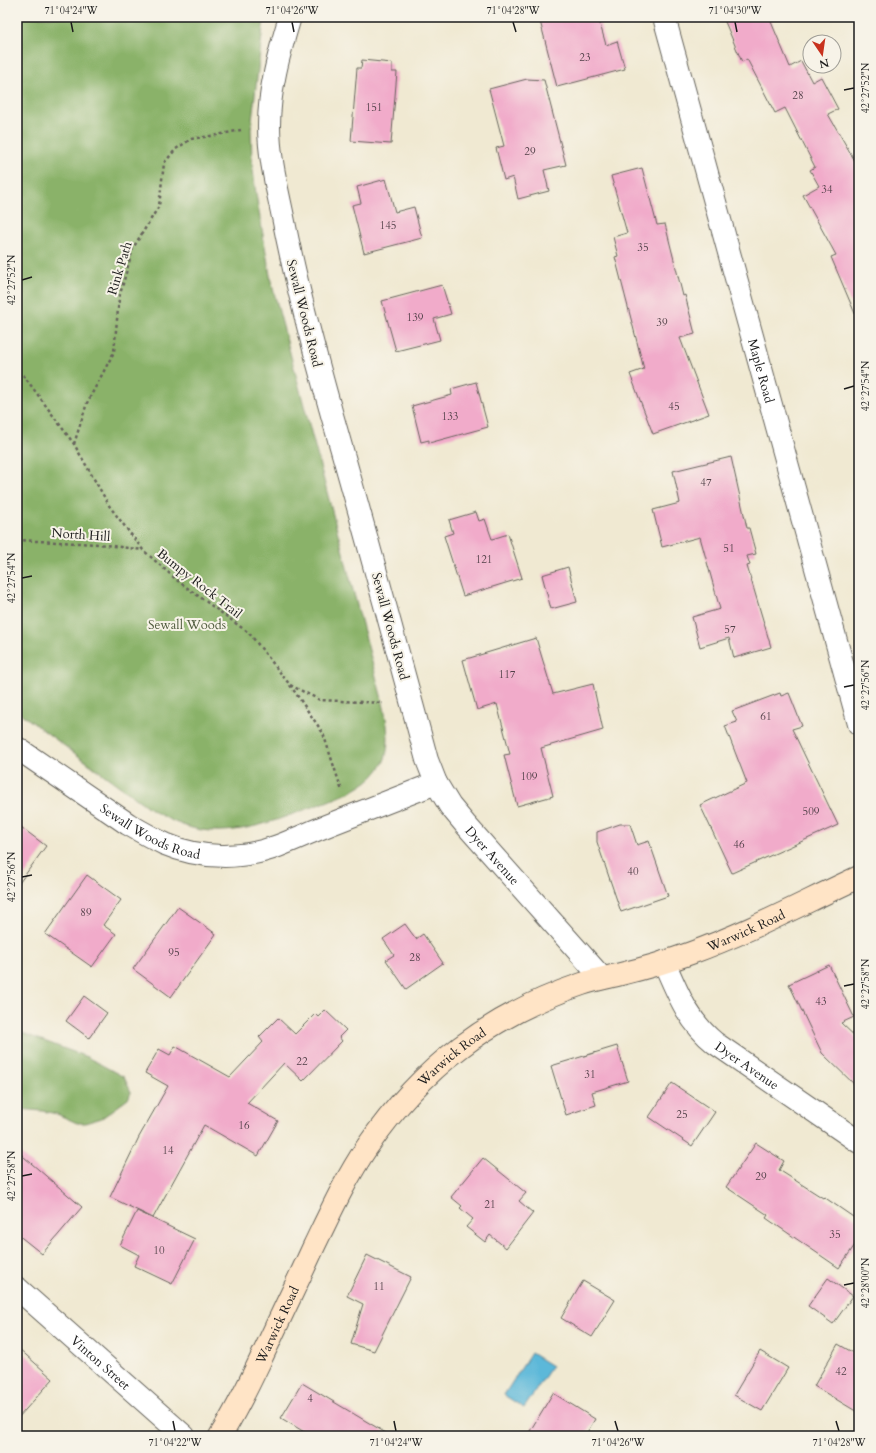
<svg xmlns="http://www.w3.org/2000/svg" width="876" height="1453" viewBox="0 0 876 1453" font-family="Cardo,serif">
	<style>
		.forest { fill: #8ab269; stroke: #536742 }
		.water { fill: #5bb8d9; stroke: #3c6a7a }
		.building { fill: #f1abca }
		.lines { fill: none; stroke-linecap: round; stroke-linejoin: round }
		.minor-casing { stroke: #66645c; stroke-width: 24 }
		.tertiary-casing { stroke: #66645c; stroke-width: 24 }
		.secondary-casing { stroke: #66645c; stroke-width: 24 }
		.path { stroke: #66645c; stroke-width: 2.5; stroke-dasharray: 3 3; stroke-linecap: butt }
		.minor { stroke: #fff; stroke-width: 22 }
		.tertiary { stroke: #fff; stroke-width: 22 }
		.secondary { stroke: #ffe4c6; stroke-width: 22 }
		.ticks { fill: none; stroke: #1c1c1c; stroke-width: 1.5 }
		.labels { text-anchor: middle; stroke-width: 4; stroke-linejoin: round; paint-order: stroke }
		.number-label { font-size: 11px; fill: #514048 }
		.street-label { font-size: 13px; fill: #1c1c1c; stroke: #f7f3e8 }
		.park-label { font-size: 13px; fill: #4f5b3d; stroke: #f7f3e8 }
		.neatline { fill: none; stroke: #1c1c1c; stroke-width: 1.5 }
		.ticks-label { font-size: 10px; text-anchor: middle; fill: #1c1c1c }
	</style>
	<rect width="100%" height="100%" fill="#f7f3e8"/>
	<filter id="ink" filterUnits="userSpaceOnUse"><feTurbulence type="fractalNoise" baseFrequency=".025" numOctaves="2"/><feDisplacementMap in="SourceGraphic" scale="8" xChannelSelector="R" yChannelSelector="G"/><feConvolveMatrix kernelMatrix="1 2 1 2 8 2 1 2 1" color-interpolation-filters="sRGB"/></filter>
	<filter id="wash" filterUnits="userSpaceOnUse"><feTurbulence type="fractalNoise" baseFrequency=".012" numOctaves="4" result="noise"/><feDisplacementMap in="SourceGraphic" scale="16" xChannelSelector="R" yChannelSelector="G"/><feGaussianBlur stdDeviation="0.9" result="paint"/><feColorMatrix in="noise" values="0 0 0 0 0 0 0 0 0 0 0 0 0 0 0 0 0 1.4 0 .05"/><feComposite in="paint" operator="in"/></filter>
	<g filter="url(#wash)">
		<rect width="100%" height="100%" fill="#f0e9d2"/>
		<!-- forest -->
		<g class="forest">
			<path d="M17,17H265L263,27L251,129L252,162L256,194L271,281L383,703C387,722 393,751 380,768C377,772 372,778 368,781C351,794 331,800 312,807C283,818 248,832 215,831C192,831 172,822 152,810L17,711Z"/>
			<polygon points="17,1031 87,1057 124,1077 131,1092 128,1099 102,1118 85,1123 77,1123 57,1114 43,1111 17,1109"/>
		</g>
		<!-- water -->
		<polygon class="water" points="531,1353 552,1366 524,1408 504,1395"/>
		<g id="blocks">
			<!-- building -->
			<g class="building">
				<polygon points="539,17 598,17 606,45 617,41 625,69 557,87"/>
				<polygon points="723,17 769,17 790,67 801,61 812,82 821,77 838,109 828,114 859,168 859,323 831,257 836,255 803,195 819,186 810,170 815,167 785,108 775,113 747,59 742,62"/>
				<polygon points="362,60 392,63 392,72 397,72 391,144 351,141 357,68 361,68"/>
				<polygon points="527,79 544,80 566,165 544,170 549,191 518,199 513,177 504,180 496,148 504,146 489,89"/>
				<polygon points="642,168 657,225 665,224 683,296 685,295 695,334 680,338 709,414 653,434 630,374 644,369 615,257 618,256 613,237 627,233 611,176"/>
				<polygon points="386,179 395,212 414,207 422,238 364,253 352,205 361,203 357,187"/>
				<polygon points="442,285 451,314 434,319 440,340 396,351 382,301"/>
				<polygon points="476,382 488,427 429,443 429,440 421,442 412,406 452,395 451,389"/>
				<polygon points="731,457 747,528 749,528 756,554 747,556 750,565 747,566 771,647 734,658 729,638 700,647 692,617 720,609 700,537 662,547 653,510 680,503 673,471"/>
				<polygon points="476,512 479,521 485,519 492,539 508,534 522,578 463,596 444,536 453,533 449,520"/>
				<polygon points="568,567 577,602 551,609 542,575"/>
				<polygon points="536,638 553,694 593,684 603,730 541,748 553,796 517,806 504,755 510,754 497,704 477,710 463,660"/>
				<polygon points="780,693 781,696 789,693 802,726 792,729 838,825 732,873 700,805 747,783 725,726 737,722 732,711"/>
				<polygon points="17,824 46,846 17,886"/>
				<polygon points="620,824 630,824 637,845 649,841 668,896 621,912 597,842 597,832"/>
				<polygon points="87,875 121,900 103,925 116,934 92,967 45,934"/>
				<polygon points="178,907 216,934 171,997 133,969"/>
				<polygon points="405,924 416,939 423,934 443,963 406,989 386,960 394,955 383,939"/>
				<polygon points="829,965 854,1017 841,1023 859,1040 859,1089 822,1053 789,984"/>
				<polygon points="84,996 107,1013 89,1038 66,1021"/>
				<polygon points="325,1010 346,1030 339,1037 342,1041 303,1081 284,1063 247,1103 278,1121 258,1156 204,1125 153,1218 110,1197 139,1137 168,1086 145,1073 159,1049 170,1055 175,1046 230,1077 263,1042 259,1037 278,1018 295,1034 315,1014 318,1017"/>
				<polygon points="617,1046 628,1081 592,1092 596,1105 566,1115 551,1066"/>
				<polygon points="672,1083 715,1112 692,1146 649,1117"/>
				<polygon points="756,1143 784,1161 779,1170 823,1198 824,1197 859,1221 859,1239 839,1268 766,1218 768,1215 726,1187"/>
				<polygon points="17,1151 82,1207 42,1254 17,1234"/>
				<polygon points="483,1158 526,1193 519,1201 533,1213 506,1248 490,1235 485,1242 466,1227 473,1219 460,1208 462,1206 451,1197"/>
				<polygon points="137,1211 195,1239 172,1284 134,1266 139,1255 120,1245"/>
				<polygon points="367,1255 411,1277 374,1351 351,1344 363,1304 347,1296"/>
				<polygon points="828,1278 853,1296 833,1324 808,1306"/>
				<polygon points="583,1281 615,1300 592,1337 561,1318"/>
				<polygon points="838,1344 859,1356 859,1413 814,1386"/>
				<polygon points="17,1347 53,1379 17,1419"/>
				<polygon points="760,1351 788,1368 762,1411 734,1395"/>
				<polygon points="302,1383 391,1436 311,1436 281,1418"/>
				<polygon points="553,1393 595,1419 585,1436 527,1436"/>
			</g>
		</g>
	</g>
	<g filter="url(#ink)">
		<use href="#blocks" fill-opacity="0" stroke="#66645c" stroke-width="1"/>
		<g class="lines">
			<!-- minor casing -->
			<g class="minor-casing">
				<g id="minor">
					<path id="s1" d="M664,17L859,724"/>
					<path id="s2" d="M17,748L128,824C140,831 152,838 165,844C200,859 242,860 278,846C296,839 313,831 331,824C366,810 401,797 436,783L427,760C396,645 365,530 332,415C314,350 296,284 283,217C277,188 269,157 269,126C269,89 279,53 290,17"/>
					<path id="s3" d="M436,783L450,806L465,824L602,978"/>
					<path id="s4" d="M664,962C678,994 688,1021 715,1043L859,1142"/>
				</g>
			</g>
			<!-- tertiary casing -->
			<g class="tertiary-casing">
				<g id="tertiary">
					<path id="s5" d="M17,1288L184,1436"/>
				</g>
			</g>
			<!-- secondary casing -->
			<g class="secondary-casing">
				<g id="secondary">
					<path id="s6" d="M220,1436C239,1407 253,1375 268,1344C283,1311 299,1279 314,1246C330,1213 346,1178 367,1147C422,1067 490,1015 582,984C594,980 605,978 617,975C642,969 667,962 691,953C749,932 803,903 859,877"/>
				</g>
			</g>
			<!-- path -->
			<g class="path">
				<polyline points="17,373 24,376 74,444 110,507 143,550 178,581 249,633 290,685 320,700 383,703"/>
				<polyline points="74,444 87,403 114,352 119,298 133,248 159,206 164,163 176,149 191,139 217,135 241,130"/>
				<polyline points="17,540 98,544 143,550"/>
				<polyline points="290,685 323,733 342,791"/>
			</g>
			<!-- minor -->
			<use href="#minor" class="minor"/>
			<!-- tertiary -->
			<use href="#tertiary" class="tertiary"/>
			<!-- secondary -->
			<use href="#secondary" class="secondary"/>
		</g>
	</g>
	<!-- ticks -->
	<path class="ticks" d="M71,22L73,32M292,22L294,32M513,22L516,32M735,22L737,32M844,90L854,88M22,280L32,277M844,389L854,386M22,578L32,576M844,687L854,685M22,877L32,875M844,986L854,984M22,1176L32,1174M844,1285L854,1283M173,1421L175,1431M394,1421L396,1431M615,1421L618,1431M836,1421L839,1431"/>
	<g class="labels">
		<!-- number labels -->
		<g class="number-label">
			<text x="585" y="61">23</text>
			<text x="798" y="99">28</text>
			<text x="374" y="111">151</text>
			<text x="530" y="155">29</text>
			<text x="827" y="193">34</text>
			<text x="388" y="229">145</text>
			<text x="643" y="251">35</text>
			<text x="415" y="321">139</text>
			<text x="662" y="326">39</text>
			<text x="674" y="410">45</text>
			<text x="450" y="420">133</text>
			<text x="706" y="486">47</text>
			<text x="729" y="552">51</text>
			<text x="484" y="563">121</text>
			<text x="730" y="633">57</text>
			<text x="507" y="678">117</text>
			<text x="766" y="720">61</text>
			<text x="529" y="780">109</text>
			<text x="811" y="815">509</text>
			<text x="739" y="848">46</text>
			<text x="633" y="875">40</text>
			<text x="86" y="916">89</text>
			<text x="174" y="956">95</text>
			<text x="415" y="961">28</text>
			<text x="821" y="1005">43</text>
			<text x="302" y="1065">22</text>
			<text x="590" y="1078">31</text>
			<text x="682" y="1118">25</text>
			<text x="244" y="1129">16</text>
			<text x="168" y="1154">14</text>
			<text x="761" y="1180">29</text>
			<text x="490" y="1208">21</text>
			<text x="835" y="1238">35</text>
			<text x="159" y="1254">10</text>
			<text x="379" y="1290">11</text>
			<text x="841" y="1375">42</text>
			<text x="310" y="1402">4</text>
		</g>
		<!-- street labels -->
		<g class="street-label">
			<text transform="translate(119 268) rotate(-73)" y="5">Rink Path</text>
			<text transform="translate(305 313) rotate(76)" y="5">Sewall Woods Road</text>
			<text dy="5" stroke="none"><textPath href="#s1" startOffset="367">Maple Road</textPath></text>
			<text transform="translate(81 534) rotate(4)" y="5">North Hill</text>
			<text transform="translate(200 583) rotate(38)" y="5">Bumpy Rock Trail</text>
			<text transform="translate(391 626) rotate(75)" y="5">Sewall Woods Road</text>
			<text dy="5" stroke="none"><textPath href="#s2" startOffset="158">Sewall Woods Road</textPath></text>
			<text dy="5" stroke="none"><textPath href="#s3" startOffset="92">Dyer Avenue</textPath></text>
			<text dy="5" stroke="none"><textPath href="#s6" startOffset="772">Warwick Road</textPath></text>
			<text dy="5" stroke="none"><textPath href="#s6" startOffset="449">Warwick Road</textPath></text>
			<text dy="5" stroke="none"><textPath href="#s4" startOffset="136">Dyer Avenue</textPath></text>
			<text dy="5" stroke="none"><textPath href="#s6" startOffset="125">Warwick Road</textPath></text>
			<text dy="5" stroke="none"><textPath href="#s5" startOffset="112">Vinton Street</textPath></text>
		</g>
		<!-- park labels -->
		<g class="park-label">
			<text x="187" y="629">Sewall Woods</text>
		</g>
	</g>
	<!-- margin -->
	<rect width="876" height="1453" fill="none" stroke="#f7f3e8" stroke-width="44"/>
	<!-- north arrow -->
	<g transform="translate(822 54) rotate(167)"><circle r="19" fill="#f7f3e8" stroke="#9f9d96"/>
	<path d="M0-3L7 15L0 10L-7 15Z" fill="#c8321e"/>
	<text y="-6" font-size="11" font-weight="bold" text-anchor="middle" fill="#1c1c1c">N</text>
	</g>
	<rect x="22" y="22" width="832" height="1409" class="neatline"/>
	<g class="ticks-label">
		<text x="71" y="14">71°04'24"W</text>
		<text x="292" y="14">71°04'26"W</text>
		<text x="513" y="14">71°04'28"W</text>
		<text x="735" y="14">71°04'30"W</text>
		<text transform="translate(865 88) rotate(-90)" y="4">42°27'52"N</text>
		<text transform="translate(11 280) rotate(-90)" y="4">42°27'52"N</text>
		<text transform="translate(865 386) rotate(-90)" y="4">42°27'54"N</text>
		<text transform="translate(11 578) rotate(-90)" y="4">42°27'54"N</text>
		<text transform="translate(865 685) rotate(-90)" y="4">42°27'56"N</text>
		<text transform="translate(11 877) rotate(-90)" y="4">42°27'56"N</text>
		<text transform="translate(865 984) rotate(-90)" y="4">42°27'58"N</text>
		<text transform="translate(11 1176) rotate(-90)" y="4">42°27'58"N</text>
		<text transform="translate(865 1283) rotate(-90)" y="4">42°28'00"N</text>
		<text x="175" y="1446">71°04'22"W</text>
		<text x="396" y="1446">71°04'24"W</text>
		<text x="618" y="1446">71°04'26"W</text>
		<text x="839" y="1446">71°04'28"W</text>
	</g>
</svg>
